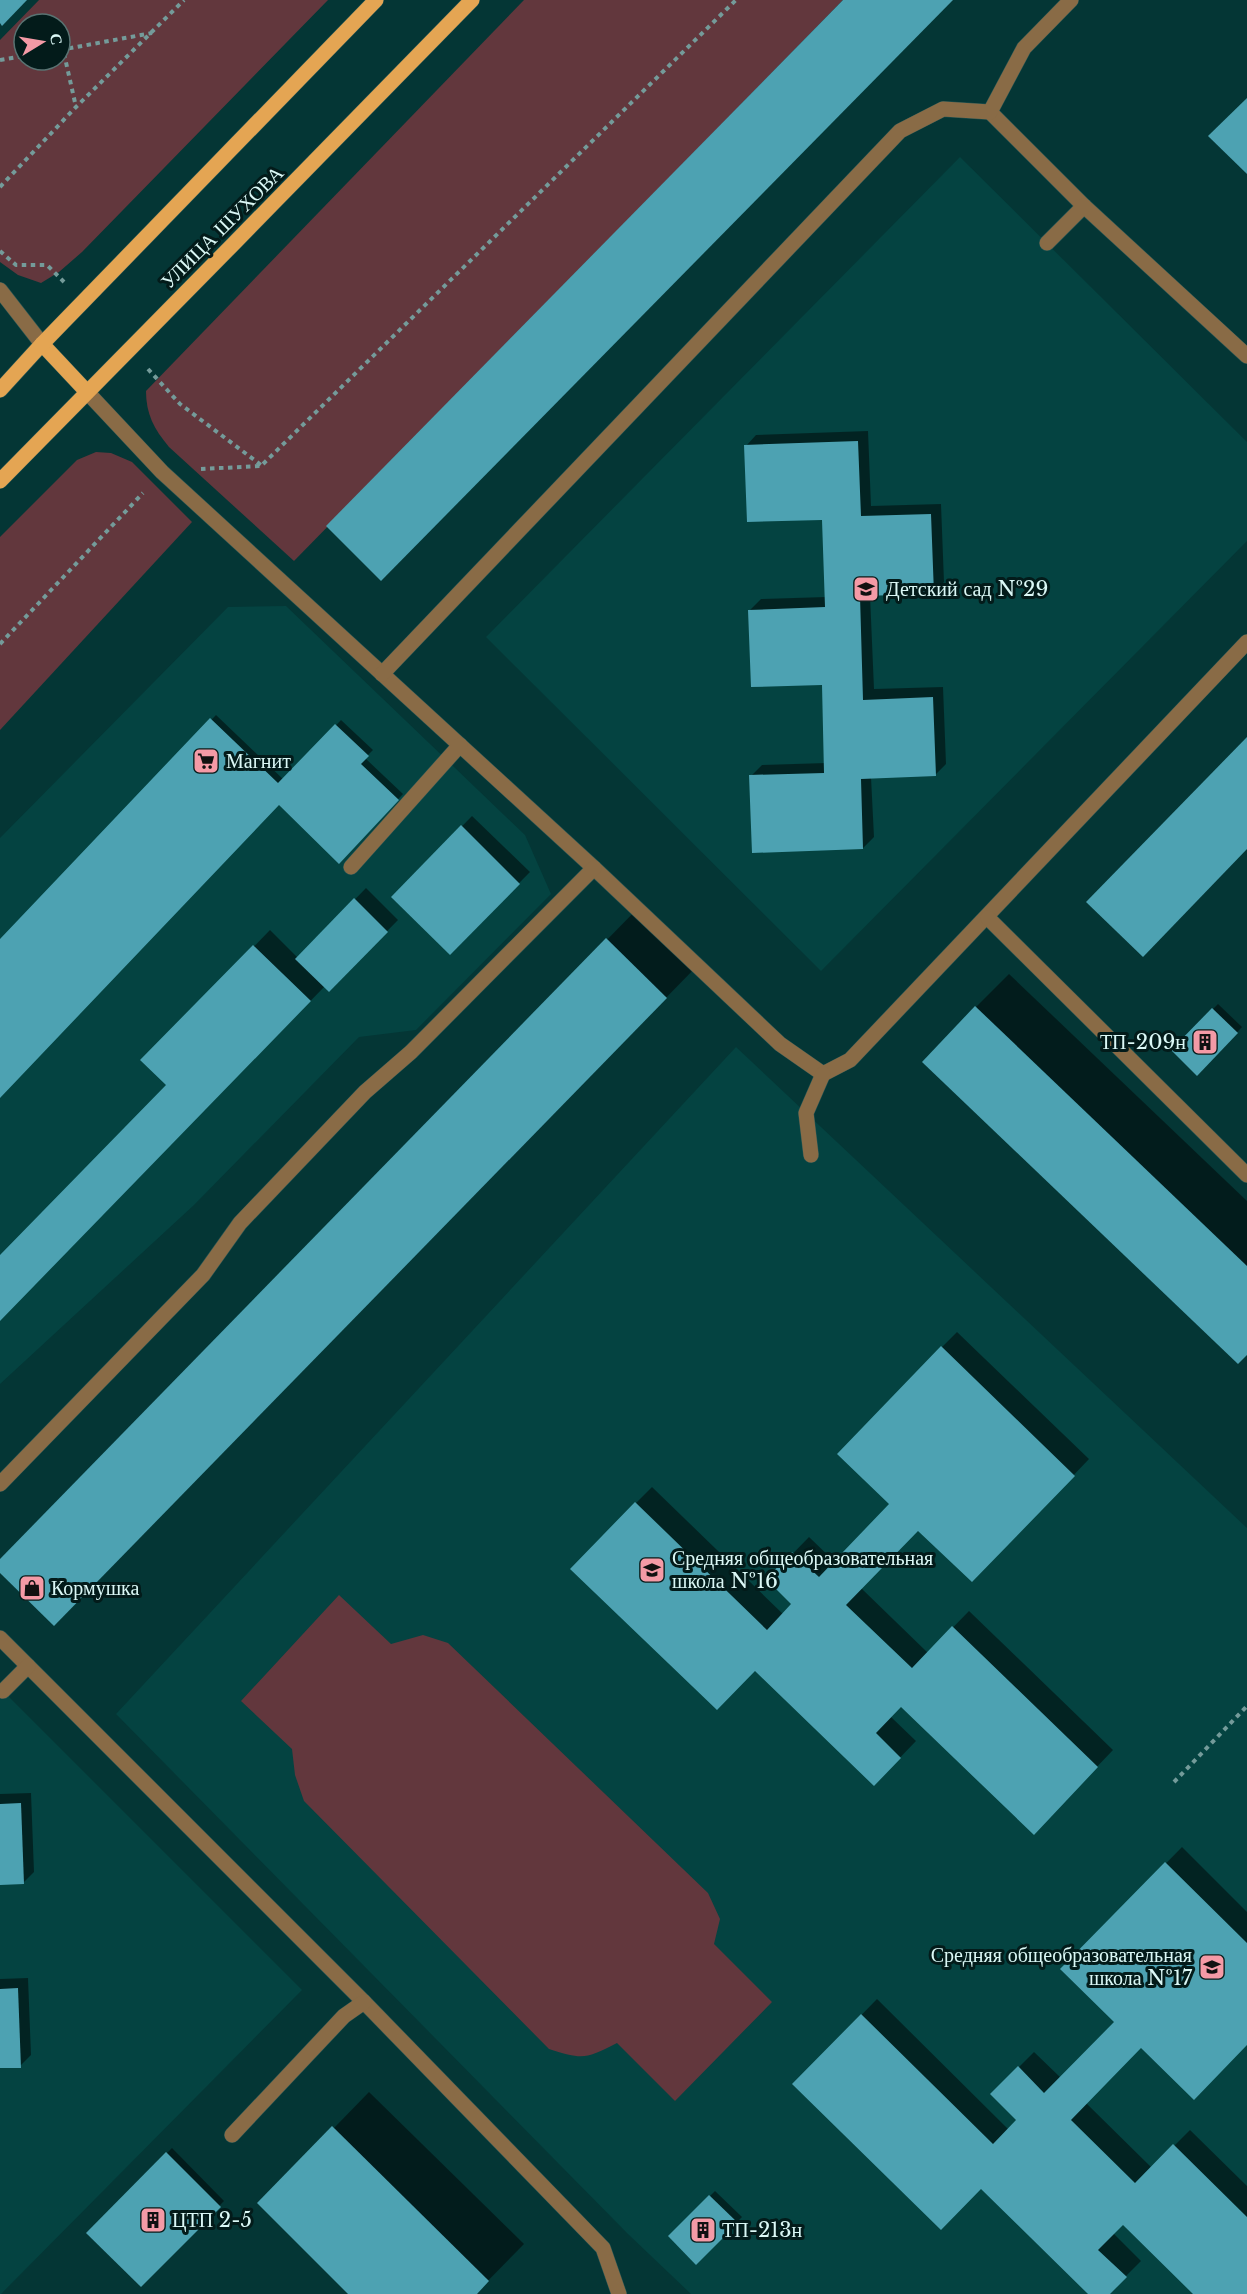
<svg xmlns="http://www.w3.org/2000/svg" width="1247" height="2294" viewBox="0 0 1247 2294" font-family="'Libre Baskerville',serif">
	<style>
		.built { fill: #044341 }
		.green { fill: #62373d; fill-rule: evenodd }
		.shadow { fill: #0007 }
		.building { fill: #4da2b2 }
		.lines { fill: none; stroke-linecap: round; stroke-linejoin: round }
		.minor-casing { stroke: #265554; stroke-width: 16 }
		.major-casing { stroke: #265554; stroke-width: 16 }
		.path { stroke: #749b9a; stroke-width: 4; stroke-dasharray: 4.5 4.5; stroke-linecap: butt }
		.minor { stroke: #896b46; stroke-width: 15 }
		.major { stroke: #e4a553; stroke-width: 15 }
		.labels { text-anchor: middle; stroke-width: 6; stroke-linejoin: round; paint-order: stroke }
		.street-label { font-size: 20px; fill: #dbf8f6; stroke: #031b1a }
		.poi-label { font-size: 20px; fill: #dbf8f6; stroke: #031b1a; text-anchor: start }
	</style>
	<rect width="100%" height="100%" fill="#043635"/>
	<!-- built -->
	<g class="built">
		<polygon points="960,157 1247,442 1247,541 821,971 486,637"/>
		<polygon points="286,606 525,835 551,894 416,1030 359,1037 194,1205 0,1384 0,838 228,607"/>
		<polygon points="736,1047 1247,1528 1247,2294 691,2294 628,2234 116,1714"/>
		<polygon points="0,1688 302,1990 1,2294 0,2294"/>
	</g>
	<!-- green -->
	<g class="green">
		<path d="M39,0H328L82,252L59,272L41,283L18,275L0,262V40ZM24,24H60V60H24Z"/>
		<path d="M524,0H843L294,561L169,447C154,429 146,414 146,391Z"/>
		<polygon points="96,452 111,453 132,462 192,522 0,730 0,537 77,460"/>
		<path d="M339,1595L391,1644L423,1635L448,1643L708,1893L720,1919L714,1944L772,2002L675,2101L617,2043C585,2059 584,2060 549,2049L304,1801L295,1775L292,1749L241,1701Z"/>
	</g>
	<!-- shadow -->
	<g class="shadow">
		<polygon points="868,431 871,506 941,504 944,582 934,592 870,595 874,689 943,687 946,764 935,775 871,777 874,837 863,848 751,776 762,765 826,763 823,683 750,610 761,599 826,597 824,518 746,446 756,435"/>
		<polygon points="216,715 284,780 341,720 373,750 365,758 403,794 339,861 279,803 0,1096 0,941"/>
		<polygon points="472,816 530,872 450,953 393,897"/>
		<polygon points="366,888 398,920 329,990 325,986 0,1320 0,1258 168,1085 143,1060 270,930 298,958"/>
		<polygon points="640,906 699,964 87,1591 0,1571 0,1561"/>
		<polygon points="1009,974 1247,1201 1247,1353 976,1007"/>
		<polygon points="1218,1004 1242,1027 1197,1074 1173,1050"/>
		<polygon points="957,1332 1089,1459 988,1565 918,1529 861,1588 928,1653 969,1611 1113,1750 1049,1817 901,1706 891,1717 916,1741 890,1768 755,1669 636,1503 652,1487 784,1615 793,1604 768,1579 809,1537 835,1562 891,1504 942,1347"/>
		<polygon points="31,1793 34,1872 23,1883 0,1884 0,1794"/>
		<polygon points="1182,1847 1247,1912 1247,2044 1142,2046 1086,2103 1152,2168 1190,2130 1247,2186 1247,2294 1195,2294 1123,2223 1113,2233 1141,2261 1108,2294 1090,2294 981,2187 794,2084 877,1999 1009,2130 1018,2120 992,2094 1034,2052 1061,2078 1116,2022 1062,1969"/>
		<polygon points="28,1978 31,2055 20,2066 0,2067 0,1979"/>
		<polygon points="369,2092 524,2244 475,2294 351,2294 334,2128"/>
		<polygon points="172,2148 224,2201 141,2285 88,2233"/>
		<polygon points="715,2191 742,2217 696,2263 670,2236"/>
	</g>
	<!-- building -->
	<g class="building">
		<polygon points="0,0 27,0 2,26 0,23"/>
		<polygon points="843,0 953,0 381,581 326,526"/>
		<polygon points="1247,98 1247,174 1208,136"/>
		<polygon points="858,441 861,516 931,514 934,594 860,596 863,700 933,697 936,776 861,779 863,849 752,853 749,775 824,773 822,685 751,687 748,610 825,607 822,520 747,522 744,445"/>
		<polygon points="210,718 278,783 335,724 369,756 361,764 399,800 339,864 279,805 0,1098 0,939"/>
		<polygon points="1247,737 1247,849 1143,957 1086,902"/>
		<polygon points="461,825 520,884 450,955 391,897"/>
		<polygon points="354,898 388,932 329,992 295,959"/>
		<polygon points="606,938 667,998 54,1626 0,1573 0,1559"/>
		<polygon points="253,945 311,1001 0,1321 0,1255 166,1085 140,1060"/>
		<polygon points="975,1006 1247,1266 1247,1355 1238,1364 922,1062"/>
		<polygon points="1212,1008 1238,1033 1197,1076 1171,1050"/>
		<polygon points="941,1346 1075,1476 972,1582 918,1531 846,1605 912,1668 952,1626 1098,1767 1034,1835 901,1707 876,1733 901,1758 874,1786 755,1671 717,1710 570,1569 635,1502 767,1630 791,1604 766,1579 792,1552 819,1577 889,1504 837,1454"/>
		<polygon points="21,1803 24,1884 0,1885 0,1804"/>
		<polygon points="1165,1862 1247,1943 1247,2045 1194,2100 1141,2048 1071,2120 1135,2183 1173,2144 1247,2217 1247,2294 1193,2294 1123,2225 1098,2250 1127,2277 1110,2294 1088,2294 981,2189 941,2230 792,2084 861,2014 993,2144 1016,2120 990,2094 1018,2066 1044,2093 1114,2022 1060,1969"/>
		<polygon points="18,1988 21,2068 0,2068 0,1989"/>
		<polygon points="332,2126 489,2281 477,2294 348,2294 257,2203"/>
		<polygon points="166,2152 221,2207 141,2287 86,2233"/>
		<polygon points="709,2195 738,2223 696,2265 668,2236"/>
	</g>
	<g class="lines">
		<!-- minor casing -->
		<g class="minor-casing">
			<g id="minor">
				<polyline points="990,112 1084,206 1247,356"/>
				<polyline points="1047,243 1084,206"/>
				<polyline points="0,290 42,344"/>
				<polyline points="87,392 162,472 594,868 780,1044 823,1074 850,1060 1247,642"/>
				<polyline points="382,674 900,131 943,109 990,112 1024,48 1071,0"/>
				<polyline points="351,867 460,745"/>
				<polyline points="988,918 1247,1175"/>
				<polyline points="811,1155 806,1113 823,1074"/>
				<polyline points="0,1484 203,1275 240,1223 365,1092 411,1052 594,868"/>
				<polyline points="0,1638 364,2002 603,2248 619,2294"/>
				<polyline points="3,1691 28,1666"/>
				<polyline points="232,2135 344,2016 364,2002"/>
			</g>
		</g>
		<!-- major casing -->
		<g class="major-casing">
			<g id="major">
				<polyline points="42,344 87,392"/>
				<polyline points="0,390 42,344 376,0"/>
				<path d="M0,481C158,321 315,161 472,0"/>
			</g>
		</g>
		<!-- path -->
		<g class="path">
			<polyline points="36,23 38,24"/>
			<polyline points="60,46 63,49 76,107"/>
			<polyline points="60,50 152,33"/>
			<polyline points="0,60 24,56"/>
			<polyline points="0,187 76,107 184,0"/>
			<polyline points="0,251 16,265 47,265 64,282"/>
			<polyline points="148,369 180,404 261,465"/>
			<polyline points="201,469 261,466 736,0"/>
			<polyline points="0,644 143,493"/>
			<polyline points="1174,1782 1247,1706"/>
		</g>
		<!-- minor -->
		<use href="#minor" class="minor"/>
		<!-- major -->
		<use href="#major" class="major"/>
	</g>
	<!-- icons -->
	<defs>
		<g id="school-square" transform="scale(1.35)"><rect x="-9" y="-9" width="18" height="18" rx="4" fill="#f49aa6" stroke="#031b1a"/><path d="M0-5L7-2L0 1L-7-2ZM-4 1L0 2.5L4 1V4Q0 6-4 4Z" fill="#111"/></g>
		<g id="supermarket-square" transform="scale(1.35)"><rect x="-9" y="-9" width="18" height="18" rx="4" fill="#f49aa6" stroke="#031b1a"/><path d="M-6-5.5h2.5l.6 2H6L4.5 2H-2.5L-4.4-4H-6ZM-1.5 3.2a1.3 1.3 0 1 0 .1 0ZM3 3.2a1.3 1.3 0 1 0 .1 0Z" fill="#111"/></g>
		<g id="building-square" transform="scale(1.35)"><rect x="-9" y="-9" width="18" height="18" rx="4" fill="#f49aa6" stroke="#031b1a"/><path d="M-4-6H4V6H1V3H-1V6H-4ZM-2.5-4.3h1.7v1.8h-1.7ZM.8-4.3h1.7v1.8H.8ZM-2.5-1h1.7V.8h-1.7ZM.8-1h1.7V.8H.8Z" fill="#111"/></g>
		<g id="shop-square" transform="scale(1.35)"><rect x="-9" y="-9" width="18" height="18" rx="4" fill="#f49aa6" stroke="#031b1a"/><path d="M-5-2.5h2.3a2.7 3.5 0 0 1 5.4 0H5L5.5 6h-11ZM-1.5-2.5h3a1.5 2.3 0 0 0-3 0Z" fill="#111"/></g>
	</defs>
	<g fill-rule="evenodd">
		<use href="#school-square" x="866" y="589"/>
		<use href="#supermarket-square" x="206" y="761"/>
		<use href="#building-square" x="1205" y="1042"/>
		<use href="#school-square" x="652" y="1570"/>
		<use href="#shop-square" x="32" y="1588"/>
		<use href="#school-square" x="1212" y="1967"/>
		<use href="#building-square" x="153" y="2220"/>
		<use href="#building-square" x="703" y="2230"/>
	</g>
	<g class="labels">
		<!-- street labels -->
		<g class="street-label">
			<text transform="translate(222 227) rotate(-45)" y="7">УЛИЦА ШУХОВА</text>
		</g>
		<!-- poi labels -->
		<g class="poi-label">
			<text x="886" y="596">Детский сад №29</text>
			<text x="226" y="768">Магнит</text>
			<text x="1186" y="1049" text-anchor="end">ТП-209н</text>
			<text x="672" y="1565">Средняя общеобразовательная<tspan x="672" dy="23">школа №16</tspan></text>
			<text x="51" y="1595">Кормушка</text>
			<text x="1192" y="1962" text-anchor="end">Средняя общеобразовательная<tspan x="1192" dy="23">школа №17</tspan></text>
			<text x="172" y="2227">ЦТП 2-5</text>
			<text x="722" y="2237">ТП-213н</text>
		</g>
	</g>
	<!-- north arrow -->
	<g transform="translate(42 42) rotate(79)"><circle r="28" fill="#031b1a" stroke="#597372" stroke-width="1.5"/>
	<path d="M0-4.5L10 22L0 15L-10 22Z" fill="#f49aa6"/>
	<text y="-9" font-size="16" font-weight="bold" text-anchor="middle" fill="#dbf8f6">С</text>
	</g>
</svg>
